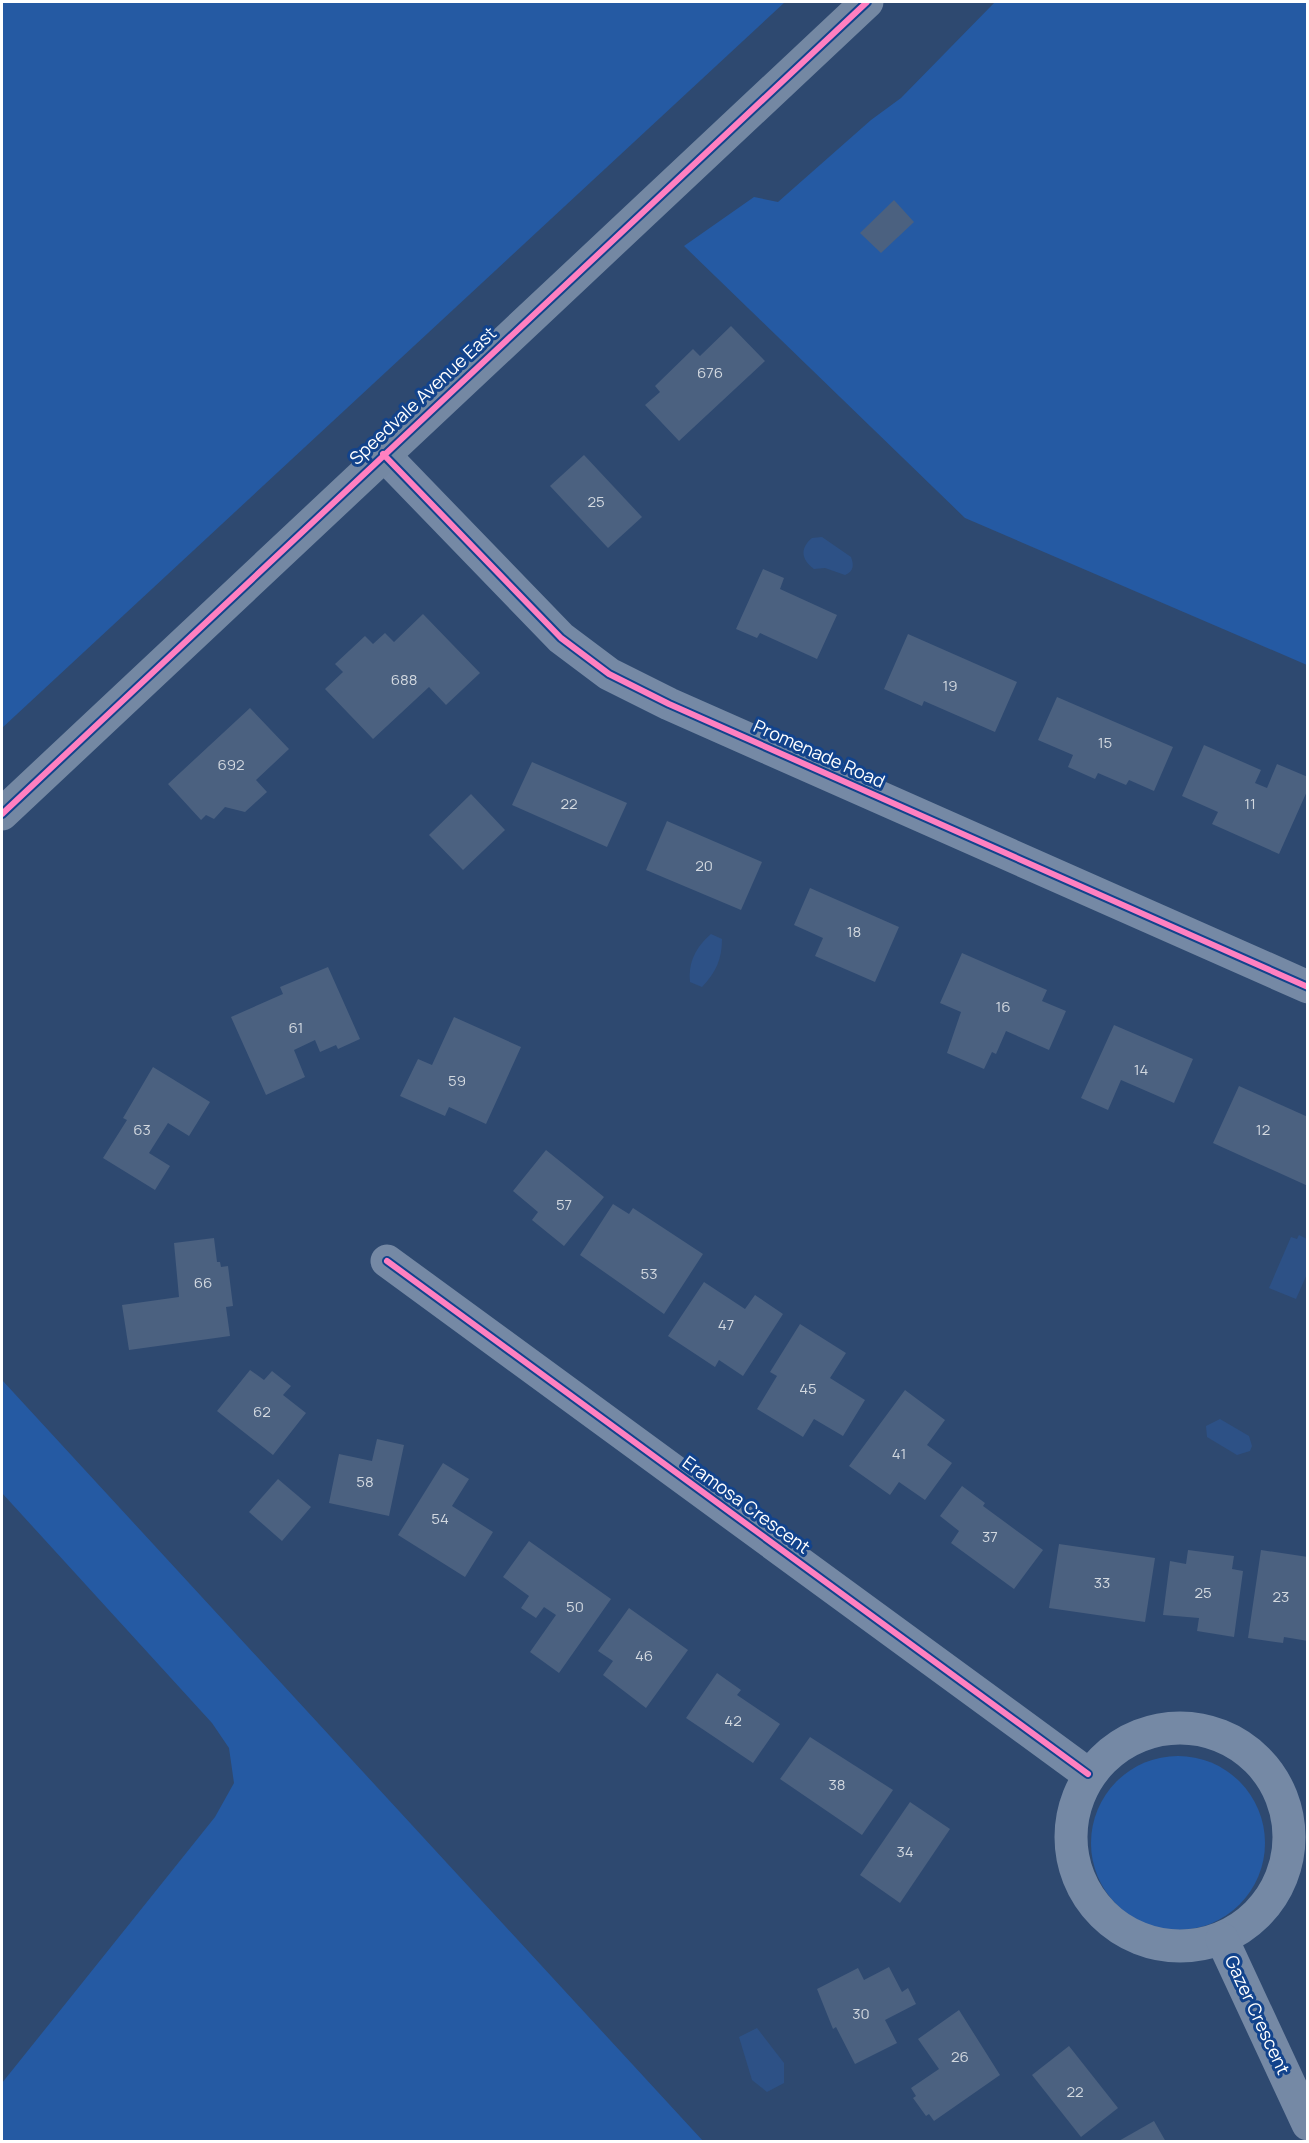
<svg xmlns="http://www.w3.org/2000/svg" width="1309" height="2143" viewBox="0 0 1309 2143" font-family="Manrope,sans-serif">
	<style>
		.green { fill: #255aa3 }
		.water { fill: #2d5186 }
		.building { fill: #4b6180 }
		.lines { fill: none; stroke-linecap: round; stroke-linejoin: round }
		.minor { stroke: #7589a5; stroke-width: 33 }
		.major { stroke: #7488a3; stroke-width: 33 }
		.cycleway-casing { stroke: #12438c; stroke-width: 10 }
		.cycleway { stroke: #ff80c0; stroke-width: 6 }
		.labels { text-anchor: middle; stroke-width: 6; stroke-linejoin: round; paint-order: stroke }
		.number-label { font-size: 15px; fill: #d2d8df }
		.street-label { font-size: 18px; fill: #fff; stroke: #12438c }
	</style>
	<rect width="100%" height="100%" fill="#2e4970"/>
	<!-- green -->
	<g class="green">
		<polygon points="2,2 785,2 2,728"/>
		<polygon points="995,2 1307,2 1307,665 965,518 684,246 754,197 778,202 871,120 901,98"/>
		<polygon points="2,1380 703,2141 2,2141 2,2083 215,1817 234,1783 229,1748 212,1723 2,1493"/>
		<circle cx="1178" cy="1843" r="87"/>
	</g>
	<!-- water -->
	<g class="water">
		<path d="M822,537L851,557C854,565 854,571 845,575L825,568L814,569C802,560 799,549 812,538Z"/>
		<path d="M711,934L722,939C722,959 716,972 702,987L690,982C688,962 696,947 711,934Z"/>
		<polygon points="1299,1235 1307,1239 1307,1274 1296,1299 1269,1288 1291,1237 1297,1239"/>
		<polygon points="1220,1419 1249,1436 1252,1446 1250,1451 1237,1455 1207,1437 1206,1426"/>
		<polygon points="757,2028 784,2063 784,2083 767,2092 752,2080 739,2037"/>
	</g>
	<!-- building -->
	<g class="building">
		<polygon points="894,200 914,222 881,253 860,233"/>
		<polygon points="731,326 765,361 679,441 645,405 660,392 655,386 693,349 700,356"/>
		<polygon points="584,455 642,517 608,548 550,486"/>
		<polygon points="763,569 784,578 780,589 837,615 817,659 760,633 757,638 736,629"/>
		<polygon points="423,614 480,673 446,705 429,687 373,739 325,689 343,672 335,664 365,636 373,644 385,633 394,642"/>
		<polygon points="908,634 1017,682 995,732 924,701 922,706 884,689"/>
		<polygon points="1057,697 1173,747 1154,791 1129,780 1126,785 1098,773 1095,779 1068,767 1073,755 1038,740"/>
		<polygon points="250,708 289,749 256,780 267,792 245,812 225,807 214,819 206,815 201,820 168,784"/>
		<polygon points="1204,745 1261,770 1255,783 1267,788 1277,764 1308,777 1308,789 1279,854 1212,824 1218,812 1182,796"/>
		<polygon points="532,762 627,803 607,847 512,805"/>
		<polygon points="471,794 505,830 463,870 429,835"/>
		<polygon points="667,821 762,862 741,910 646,870"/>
		<polygon points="810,888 899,927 875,982 815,956 823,938 794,925"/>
		<polygon points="962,953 1047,990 1042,1001 1066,1011 1049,1050 1006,1031 996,1054 992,1052 984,1069 947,1053 961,1012 940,1003"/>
		<polygon points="328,967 360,1039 338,1049 336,1045 320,1052 315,1040 294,1050 305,1077 266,1095 231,1017 283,994 280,987"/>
		<polygon points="454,1017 521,1047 486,1124 449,1107 445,1116 400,1096 418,1059 432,1065"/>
		<polygon points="1114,1025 1193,1059 1174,1103 1121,1080 1108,1110 1081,1098"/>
		<polygon points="153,1067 210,1102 189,1136 168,1123 149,1153 170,1166 155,1190 103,1158 127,1120 123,1118"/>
		<polygon points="1239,1086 1308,1117 1308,1186 1213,1143"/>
		<polygon points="546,1150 604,1197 564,1246 532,1220 538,1212 513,1191"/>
		<polygon points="613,1204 629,1214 633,1208 703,1254 664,1314 580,1255"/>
		<polygon points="214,1238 217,1262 220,1262 221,1267 228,1266 233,1306 226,1307 230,1336 129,1350 122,1305 179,1297 174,1243"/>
		<polygon points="704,1282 745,1309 755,1295 783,1314 743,1376 719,1360 715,1367 668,1336"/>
		<polygon points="800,1324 846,1353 830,1378 865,1400 843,1436 814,1419 803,1437 757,1409 777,1376 770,1372"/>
		<polygon points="250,1370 264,1380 272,1371 291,1386 283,1395 306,1413 273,1455 217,1411"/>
		<polygon points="905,1390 945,1420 927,1445 952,1463 925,1500 899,1482 890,1495 849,1466"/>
		<polygon points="377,1439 404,1445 389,1516 329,1503 339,1454 372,1461"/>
		<polygon points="443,1463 469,1479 452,1506 493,1532 465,1577 398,1535"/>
		<polygon points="278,1479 311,1507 282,1541 249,1512"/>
		<polygon points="962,1486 985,1503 983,1506 1043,1550 1014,1589 951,1543 959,1531 940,1516"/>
		<polygon points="529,1541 611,1599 559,1673 530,1652 556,1615 544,1607 536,1618 521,1608 529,1596 503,1577"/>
		<polygon points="1059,1544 1155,1558 1145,1622 1049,1608"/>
		<polygon points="1188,1550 1234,1556 1232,1569 1243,1571 1234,1637 1197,1631 1199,1618 1163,1615 1170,1561 1186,1564"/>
		<polygon points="1261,1550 1308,1557 1308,1641 1284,1637 1283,1643 1248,1638"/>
		<polygon points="629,1608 688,1650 646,1708 603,1675 613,1661 598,1651"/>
		<polygon points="717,1673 741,1690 737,1695 780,1724 753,1763 686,1718"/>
		<polygon points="810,1737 893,1790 862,1835 780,1779"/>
		<polygon points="910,1802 950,1829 900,1903 860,1875"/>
		<polygon points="889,1967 902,1992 908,1988 916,2004 885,2020 897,2043 855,2064 836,2027 833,2029 817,1989 858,1968 864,1980"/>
		<polygon points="959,2010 1000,2075 934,2121 929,2114 926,2116 913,2098 916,2096 911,2088 939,2069 918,2039"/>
		<polygon points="1069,2046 1118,2108 1081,2137 1032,2075"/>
		<polygon points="1154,2121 1166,2142 1117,2142"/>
	</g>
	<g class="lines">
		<!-- minor -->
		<g class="minor">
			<polyline points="383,454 561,638 609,674 669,704 1308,987"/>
			<polyline points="387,1261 1088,1774"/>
			<circle cx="1180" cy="1837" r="109"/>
			<polyline points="1222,1939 1308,2124"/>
		</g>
		<!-- major -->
		<polyline class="major" points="2,814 867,2"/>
		<!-- cycleway casing -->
		<g class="cycleway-casing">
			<g id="cycleway">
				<polyline points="383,454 561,638 609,674 669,704 1308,987"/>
				<polyline points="2,814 867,2"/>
				<polyline points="387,1261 1088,1774"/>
			</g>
		</g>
		<!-- cycleway -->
		<use href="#cycleway" class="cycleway"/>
	</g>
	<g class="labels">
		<!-- number labels -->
		<g class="number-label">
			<text x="710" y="378">676</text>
			<text x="596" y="507">25</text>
			<text x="404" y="685">688</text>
			<text x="950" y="691">19</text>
			<text x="1105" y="748">15</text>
			<text x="231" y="770">692</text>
			<text x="569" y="809">22</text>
			<text x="1250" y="809">11</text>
			<text x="704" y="871">20</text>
			<text x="854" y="937">18</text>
			<text x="1003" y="1012">16</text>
			<text x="296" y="1033">61</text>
			<text x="1141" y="1075">14</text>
			<text x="457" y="1086">59</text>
			<text x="142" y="1135">63</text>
			<text x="1263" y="1135">12</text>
			<text x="564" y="1210">57</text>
			<text x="649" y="1279">53</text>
			<text x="203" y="1288">66</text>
			<text x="726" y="1330">47</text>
			<text x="808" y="1394">45</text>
			<text x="262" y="1417">62</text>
			<text x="899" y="1459">41</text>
			<text x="365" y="1487">58</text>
			<text x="440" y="1524">54</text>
			<text x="990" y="1542">37</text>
			<text x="1102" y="1588">33</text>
			<text x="1203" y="1598">25</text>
			<text x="1281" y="1602">23</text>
			<text x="575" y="1612">50</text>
			<text x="644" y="1661">46</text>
			<text x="733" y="1726">42</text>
			<text x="837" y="1790">38</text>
			<text x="905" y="1857">34</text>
			<text x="861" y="2019">30</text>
			<text x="960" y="2062">26</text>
			<text x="1075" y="2097">22</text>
		</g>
		<!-- street labels -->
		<g class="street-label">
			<text transform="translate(423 396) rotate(-43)" y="6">Speedvale Avenue East</text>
			<text transform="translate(819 754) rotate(24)" y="6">Promenade Road</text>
			<text transform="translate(746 1505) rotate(36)" y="6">Eramosa Crescent</text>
			<text transform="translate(1257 2015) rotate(65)" y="6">Gazer Crescent</text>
		</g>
	</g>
	<!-- border -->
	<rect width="1309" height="2143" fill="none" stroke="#ffffff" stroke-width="6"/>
</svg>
